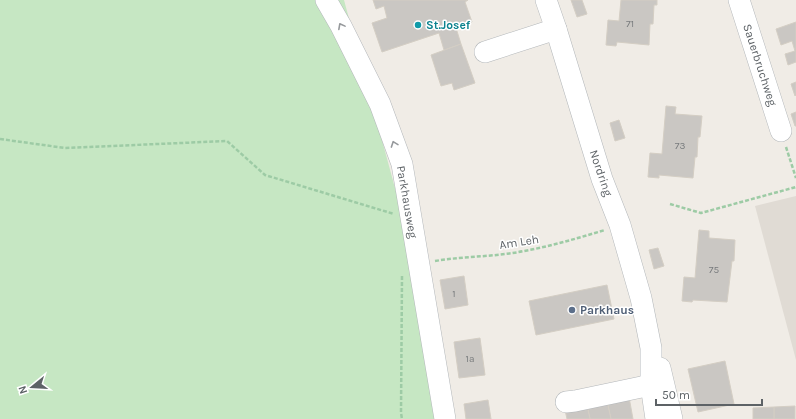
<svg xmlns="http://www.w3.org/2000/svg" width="796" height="419" viewBox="0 0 796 419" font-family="Karla,sans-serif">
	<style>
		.education { fill: #e0dbd4 }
		.green { fill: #c6e7c3 }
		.building { fill: #cac7c3; stroke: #d4cec4 }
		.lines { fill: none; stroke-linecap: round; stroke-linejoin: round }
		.minor-casing { stroke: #b3b7ba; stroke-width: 22 }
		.path { stroke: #9dcba5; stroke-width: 2.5; stroke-dasharray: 4 2; stroke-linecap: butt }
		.minor { stroke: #fff; stroke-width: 21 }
		.oneway { stroke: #96999c }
		.culture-dot { fill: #0f9aa8; stroke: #fff; stroke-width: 1.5 }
		.service-dot { fill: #5c6f8a; stroke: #fff; stroke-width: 1.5 }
		.labels { text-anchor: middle; stroke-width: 3; stroke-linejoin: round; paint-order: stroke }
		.number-label { font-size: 10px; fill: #787b7d }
		.culture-label { font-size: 12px; font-weight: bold; fill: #0d838f; stroke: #fff; text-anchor: start }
		.street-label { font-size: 12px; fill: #5d6266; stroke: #fff }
		.service-label { font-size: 12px; font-weight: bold; fill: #4e5e75; stroke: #fff; text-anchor: start }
	</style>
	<rect width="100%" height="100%" fill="#f0ece6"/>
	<!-- education -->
	<polygon class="education" points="796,196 796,360 755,206"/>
	<!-- green -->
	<polygon class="green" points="0,0 344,0 408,236 435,419 0,419"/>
	<!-- building -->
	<g class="building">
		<polygon points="373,0 468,0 465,2 472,22 456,28 461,44 444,50 439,33 382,52 372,23 387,18 384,6 376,9"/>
		<polygon points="571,0 582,0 587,14 577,17"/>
		<polygon points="621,0 657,0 657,5 654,5 653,24 650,24 649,45 617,42 616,46 606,45 608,20 619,21"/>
		<polygon points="796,22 796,62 788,65 785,54 795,51 792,41 781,45 776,29"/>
		<polygon points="461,44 475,83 454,90 452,83 441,86 431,55"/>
		<polygon points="796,82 796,95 795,96 791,84"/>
		<polygon points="666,106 676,107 675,114 702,116 700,137 698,137 697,157 695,157 693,178 659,175 659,178 648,177 650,153 662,154"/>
		<polygon points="796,112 796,126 795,126 791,114"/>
		<polygon points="619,120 625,138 615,141 610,123"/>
		<polygon points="699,230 709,231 709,238 735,240 734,261 732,261 727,302 693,300 692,302 682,301 684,277 695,278"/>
		<polygon points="658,248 664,266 654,269 649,250"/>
		<polygon points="464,276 468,305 445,309 440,280"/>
		<polygon points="607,285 614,319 536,335 529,301"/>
		<polygon points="480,338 485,375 459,378 454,342"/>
		<polygon points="725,361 734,404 698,412 688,369"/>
		<polygon points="629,397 633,419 611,419 607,401"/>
		<polygon points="488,400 491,419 466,419 464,404"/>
		<polygon points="607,401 611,419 590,419 587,405"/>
		<polygon points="587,405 590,419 567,419 565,410"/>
		<polygon points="795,406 795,419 774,419 774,407"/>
		<polygon points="774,407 774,419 753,419 753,408"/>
	</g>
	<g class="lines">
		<!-- minor casing -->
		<g class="minor-casing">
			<g id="minor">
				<polyline points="326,0 341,26 380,104 402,164 445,419"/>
				<polyline points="546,0 556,29 602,179 620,225 641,298 651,348 651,385 656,419"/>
				<polyline points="739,0 781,131"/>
				<polyline points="485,52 556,29"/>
				<polyline points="660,368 672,419"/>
				<polyline points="566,402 575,401 651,385"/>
			</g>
		</g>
		<!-- path -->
		<g class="path">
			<polyline points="0,139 65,148 227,141 265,175 394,214"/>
			<polyline points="786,147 796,178"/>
			<polyline points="670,204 701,213 796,187"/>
			<path d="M435,261C465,256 495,257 524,251C552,246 578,238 605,230"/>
			<polyline points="402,276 401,413 402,419"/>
		</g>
		<!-- minor -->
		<use href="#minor" class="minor"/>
	</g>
	<!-- one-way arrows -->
	<defs><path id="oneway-chevron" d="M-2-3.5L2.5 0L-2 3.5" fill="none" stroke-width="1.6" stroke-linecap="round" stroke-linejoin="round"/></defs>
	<g class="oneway">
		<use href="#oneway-chevron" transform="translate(341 26) rotate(-118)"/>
		<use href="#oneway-chevron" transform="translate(394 144) rotate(-110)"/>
	</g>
	<!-- markers -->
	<circle class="culture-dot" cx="418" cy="25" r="4"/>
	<circle class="service-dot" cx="572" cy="310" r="4"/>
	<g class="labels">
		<!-- number labels -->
		<g class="number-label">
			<text x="630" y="27">71</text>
			<text x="680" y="149">73</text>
			<text x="714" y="273">75</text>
			<text x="454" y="297">1</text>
			<text x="470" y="362">1a</text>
		</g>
		<!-- culture labels -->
		<g class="culture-label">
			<text x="426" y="29">St.Josef</text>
		</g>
		<!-- street labels -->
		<g class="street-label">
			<text transform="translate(760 65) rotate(72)" y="4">Sauerbruchweg</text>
			<text transform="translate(601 173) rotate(71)" y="4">Nordring</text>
			<text transform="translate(407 202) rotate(80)" y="4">Parkhausweg</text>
			<text transform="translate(519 242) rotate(-9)" y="4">Am Leh</text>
		</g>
		<!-- service labels -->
		<g class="service-label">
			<text x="580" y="314">Parkhaus</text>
		</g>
	</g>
	<!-- north arrow -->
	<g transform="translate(32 387) rotate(252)" stroke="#ffffff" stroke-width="3" paint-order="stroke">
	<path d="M0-3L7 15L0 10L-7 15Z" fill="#5d6266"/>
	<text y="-6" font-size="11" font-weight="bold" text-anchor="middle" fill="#5d6266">N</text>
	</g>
	<!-- scale -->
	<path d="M656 399v6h106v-6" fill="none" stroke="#5d6266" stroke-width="2"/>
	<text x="662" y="399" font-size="12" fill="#5d6266" stroke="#ffffff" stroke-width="3" paint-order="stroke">50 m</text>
</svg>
